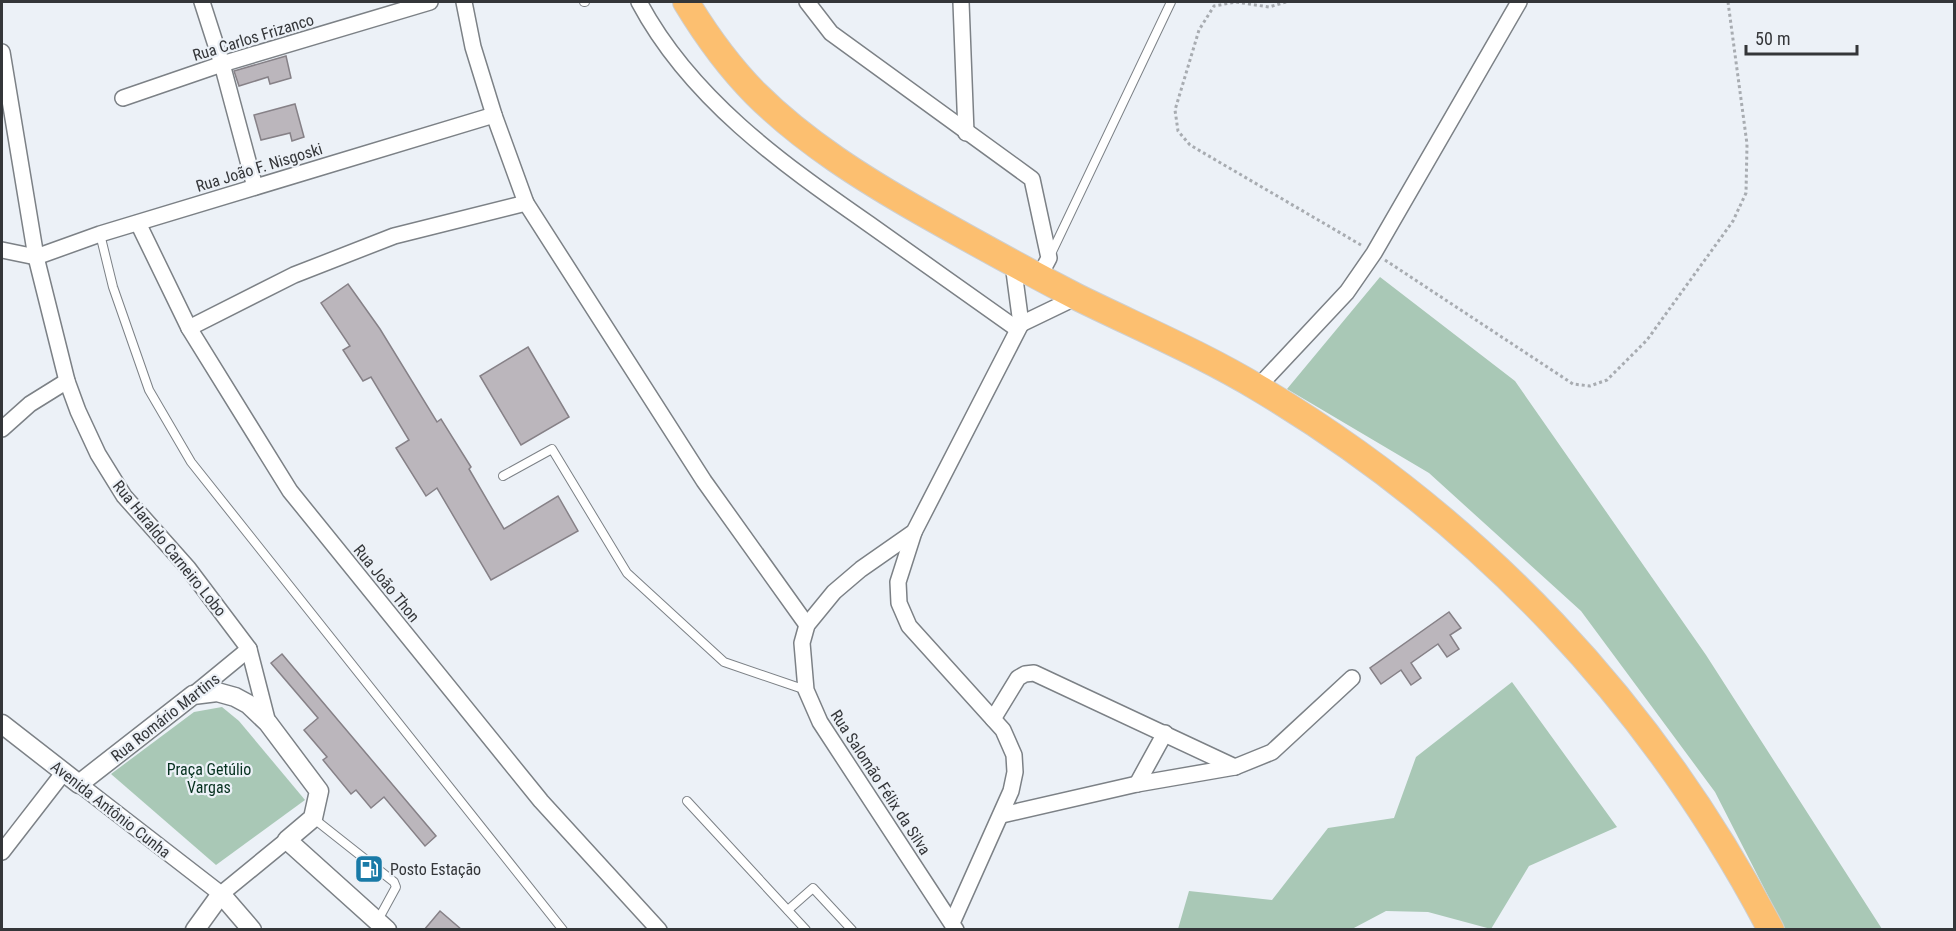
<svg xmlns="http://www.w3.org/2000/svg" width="1956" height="931" viewBox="0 0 1956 931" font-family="'Roboto Condensed',sans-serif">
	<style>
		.green { fill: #a9c8b6 }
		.building { fill: #bbb6bc; stroke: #868187; stroke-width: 1.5 }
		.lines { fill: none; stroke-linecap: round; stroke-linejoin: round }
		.service-casing { stroke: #7c8186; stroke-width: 10 }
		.minor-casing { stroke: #7c8186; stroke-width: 18 }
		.tertiary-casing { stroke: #7c8186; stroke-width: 21 }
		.trunk-casing { stroke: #cecfcf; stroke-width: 28 }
		.path { stroke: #a8acb1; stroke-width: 3; stroke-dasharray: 3 3; stroke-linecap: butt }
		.service { stroke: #fff; stroke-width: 8 }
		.minor { stroke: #fff; stroke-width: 15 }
		.tertiary { stroke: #fff; stroke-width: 18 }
		.trunk { stroke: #fcbf70; stroke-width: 26 }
		.labels { text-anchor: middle; stroke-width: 4.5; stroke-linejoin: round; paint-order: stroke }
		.street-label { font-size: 16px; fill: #343639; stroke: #ecf1f7 }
		.park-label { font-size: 16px; fill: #06311f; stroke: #ecf1f7 }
		.poi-label { font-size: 16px; fill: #343639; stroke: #ecf1f7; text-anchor: start }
	</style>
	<rect width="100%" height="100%" fill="#ecf1f7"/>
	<!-- green -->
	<g class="green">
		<polygon points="1380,277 1515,381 1706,655 1882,929 1785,929 1715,792 1581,611 1429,473 1287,389"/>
		<polygon points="1512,682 1617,827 1529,866 1491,929 1428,912 1386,911 1352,929 1178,929 1189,891 1272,900 1328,828 1394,818 1416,757"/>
		<polygon points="222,707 239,721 305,800 216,865 111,774 194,712"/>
	</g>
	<!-- building -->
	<g class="building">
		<polygon points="286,56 291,78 270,84 268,77 239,86 234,71"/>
		<polygon points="295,104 304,137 292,141 290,133 261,140 254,115"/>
		<polygon points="348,284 380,329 437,422 441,419 471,467 469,469 504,529 558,496 578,531 491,580 437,488 426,496 396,448 409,440 371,377 363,381 343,350 350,346 321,303"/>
		<polygon points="528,347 569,417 521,445 480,376"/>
		<polygon points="1449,612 1461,628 1450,635 1459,649 1447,657 1438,644 1411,663 1421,678 1411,685 1401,670 1381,684 1370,668"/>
		<polygon points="282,654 436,836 425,846 384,797 371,808 356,790 351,794 323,760 327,757 304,730 318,718 271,663"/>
		<polygon points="440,911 462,930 424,930"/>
	</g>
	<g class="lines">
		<!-- service casing -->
		<g class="service-casing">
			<g id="service">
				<polyline points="584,2 585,2"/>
				<polyline points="100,234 113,287 149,390 191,462 563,930"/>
				<polyline points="1050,256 1171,2"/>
				<polyline points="503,476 552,449 627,573 724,662 806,690"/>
				<polyline points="687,801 806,930"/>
				<polyline points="313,818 394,882 396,887 378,920"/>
				<polyline points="788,910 813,888 852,930"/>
			</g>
		</g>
		<!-- minor casing -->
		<g class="minor-casing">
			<g id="minor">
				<polyline points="202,2 222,64 255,187"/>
				<polyline points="464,2 473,47 494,115 526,203 704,481 807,625"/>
				<path d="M639,2C690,98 781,163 869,224C918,259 968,294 1017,329"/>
				<polyline points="807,2 831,33 1032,179 1049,258 1039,277"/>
				<polyline points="961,2 966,133"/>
				<polyline points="2,52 36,257 67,381 78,411 98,454 124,496 188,568 249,649 268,723"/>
				<polyline points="123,98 222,64 430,2"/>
				<polyline points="138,223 189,328 290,491 541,801 659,930"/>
				<polyline points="2,250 36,257 100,234 494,115"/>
				<polyline points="1013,264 1021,324"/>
				<polyline points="1021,324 1077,297"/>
				<polyline points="189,328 294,275 394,236 526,203"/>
				<polyline points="1257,388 1347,292 1374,253 1519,2"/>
				<polyline points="2,429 30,404 67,381"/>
				<polyline points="914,532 898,582 899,603 909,626 1003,730 1014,755 1015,772 1011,791 952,923"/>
				<polyline points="193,695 249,649"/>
				<polyline points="993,719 1018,678 1025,674 1034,673 1235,767"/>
				<polyline points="79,784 221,894 287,840"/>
				<polyline points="1137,784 1165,733"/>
				<polyline points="1002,815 1137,784 1235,767 1272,752 1352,678"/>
				<polyline points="2,852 64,772"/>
				<polyline points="956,930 820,722 806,690 802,643 807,625 834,592 861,569 914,532 1021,324"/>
			</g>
		</g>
		<!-- tertiary casing -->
		<g class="tertiary-casing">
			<g id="tertiary">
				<polyline points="2,724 79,784 193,695 217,692 235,697 248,704 268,723 319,791 313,818 287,840 387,930"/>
				<polyline points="195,930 221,894 252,930"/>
			</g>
		</g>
		<!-- trunk casing -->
		<g class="trunk-casing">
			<path id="trunk" d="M686,2C706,35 729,67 756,94C804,142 865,180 923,213C974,242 1025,270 1077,297C1138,327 1202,354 1260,389C1479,520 1653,704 1771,930"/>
		</g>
		<!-- path -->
		<g class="path">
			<polyline points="1286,2 1269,7 1236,2 1214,6 1199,30 1175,110 1178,131 1190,145 1361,245"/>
			<polyline points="1385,260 1573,384 1590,386 1607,380 1647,340 1733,221 1746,193 1747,144 1728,2"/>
		</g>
		<!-- service -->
		<use href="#service" class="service"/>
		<!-- minor -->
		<use href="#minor" class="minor"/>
		<!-- tertiary -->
		<use href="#tertiary" class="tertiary"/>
		<!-- trunk -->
		<use href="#trunk" class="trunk"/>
	</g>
	<!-- icons -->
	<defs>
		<g id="fuel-square" transform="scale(1.5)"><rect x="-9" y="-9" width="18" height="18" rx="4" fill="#197aa7" stroke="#ecf1f7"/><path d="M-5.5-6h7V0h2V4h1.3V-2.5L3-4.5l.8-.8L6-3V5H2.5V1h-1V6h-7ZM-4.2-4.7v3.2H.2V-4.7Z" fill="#fff"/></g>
	</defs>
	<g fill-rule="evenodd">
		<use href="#fuel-square" x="369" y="869"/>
	</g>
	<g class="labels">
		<!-- street labels -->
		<g class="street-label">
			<text transform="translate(253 37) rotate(-17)" y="6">Rua Carlos Frizanco</text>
			<text transform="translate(259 167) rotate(-17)" y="6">Rua João F. Nisgoski</text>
			<text transform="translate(170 548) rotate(51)" y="6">Rua Haraldo Carneiro Lobo</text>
			<text transform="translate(387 583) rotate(51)" y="6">Rua João Thon</text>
			<text transform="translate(165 717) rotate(-38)" y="6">Rua Romário Martins</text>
			<text transform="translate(881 782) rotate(57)" y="6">Rua Salomão Félix da Silva</text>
			<text transform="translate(111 809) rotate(38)" y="6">Avenida Antônio Cunha</text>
		</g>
		<!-- park labels -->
		<g class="park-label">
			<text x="209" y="775">Praça Getúlio<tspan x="209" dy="18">Vargas</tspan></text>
		</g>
		<!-- poi labels -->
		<g class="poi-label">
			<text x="390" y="875">Posto Estação</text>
		</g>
	</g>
	<!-- border -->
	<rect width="1956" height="931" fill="none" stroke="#343639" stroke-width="6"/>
	<!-- scale -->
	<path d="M1746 45v9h111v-9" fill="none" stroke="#343639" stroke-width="3"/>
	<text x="1755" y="45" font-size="18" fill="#343639" stroke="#ecf1f7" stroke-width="4.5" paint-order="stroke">50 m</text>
</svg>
